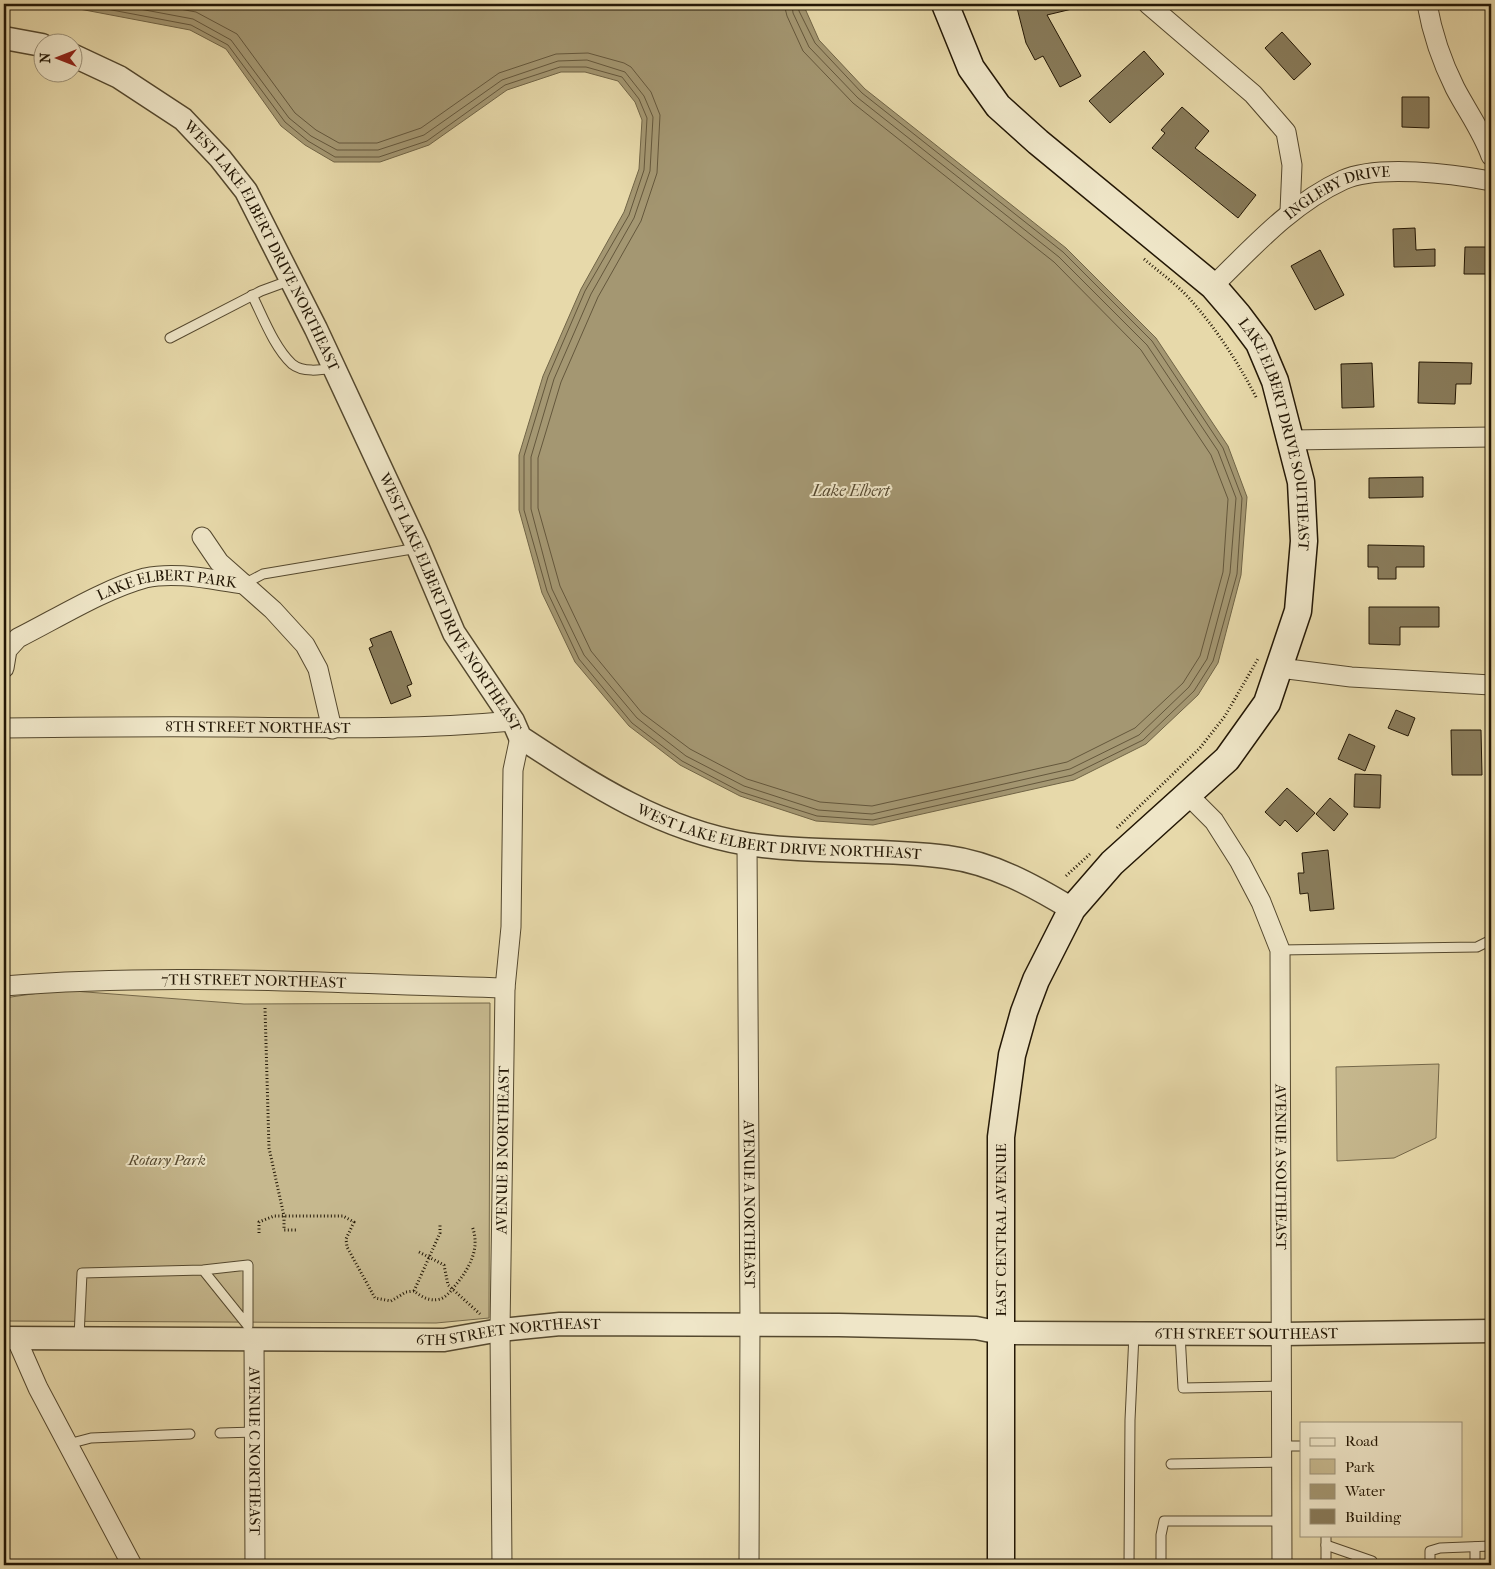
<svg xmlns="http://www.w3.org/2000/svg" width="1495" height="1569" viewBox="0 0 1495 1569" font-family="'IM FELL French Canon',serif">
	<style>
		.green { fill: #c6b88e; stroke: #74684a }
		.water { fill: #a49772; stroke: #706446 }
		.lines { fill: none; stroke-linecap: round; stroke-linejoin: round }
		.shore { stroke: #64573c; stroke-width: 1 }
		.building { fill: #897c5b; stroke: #231705 }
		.service-casing { stroke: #54482e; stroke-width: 11 }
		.minor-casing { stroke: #54482e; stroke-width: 21 }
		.tertiary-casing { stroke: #54482e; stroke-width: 25 }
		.secondary-casing { stroke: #231705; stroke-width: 29 }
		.path { stroke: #231705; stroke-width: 3; stroke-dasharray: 1 2.5; stroke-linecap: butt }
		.service { stroke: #efe6c8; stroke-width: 9 }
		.minor { stroke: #efe6c8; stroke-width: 19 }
		.tertiary { stroke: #efe6c8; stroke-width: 22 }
		.secondary { stroke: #efe6c8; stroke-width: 26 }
		.labels { text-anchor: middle; stroke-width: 4; stroke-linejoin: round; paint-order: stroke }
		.street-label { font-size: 15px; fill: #231705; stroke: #efe6c8 }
		.park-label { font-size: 15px; font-style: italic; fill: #54472e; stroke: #efe6c8 }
		.water-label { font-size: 16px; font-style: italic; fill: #574a31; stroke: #efe6c8 }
	</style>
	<rect width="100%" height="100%" fill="#e7d9aa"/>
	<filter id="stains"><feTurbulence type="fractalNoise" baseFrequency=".004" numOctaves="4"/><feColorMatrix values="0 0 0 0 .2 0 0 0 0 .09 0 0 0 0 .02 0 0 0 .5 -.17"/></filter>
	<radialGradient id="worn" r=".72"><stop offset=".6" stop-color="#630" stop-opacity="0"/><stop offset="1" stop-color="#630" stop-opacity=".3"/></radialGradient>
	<!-- green -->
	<g class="green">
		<polygon points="60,990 244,1004 490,1003 489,1318 436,1323 4,1321 4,998"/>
		<polygon points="1439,1064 1436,1138 1394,1158 1337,1161 1336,1067"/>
	</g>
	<!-- water -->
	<polygon class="water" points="53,4 803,4 819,40 865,89 1066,248 1156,338 1228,446 1247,497 1241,575 1218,663 1198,695 1146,744 1074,780 873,825 816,821 740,796 680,765 629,726 575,662 542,593 519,510 519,455 543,376 581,289 624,212 639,169 642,120 635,102 618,81 585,72 561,72 507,90 429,145 380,162 334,162 305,145 281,126 226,49 190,30"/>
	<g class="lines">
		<!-- shore -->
		<g class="shore">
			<polyline points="80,4 191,25 228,45 285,122 308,141 335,157 379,157 427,141 505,85 560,67 586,67 622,77 639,99 647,118 644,170 629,215 585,291 548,377 524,456 524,510 547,591 579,659 632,723 682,761 741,792 817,816 873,820 1072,775 1143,740 1194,691 1213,661 1237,574 1242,498 1223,448 1152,341 1063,252 862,93 815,43 799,11 798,4"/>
			<polyline points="113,4 193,19 231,40 289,118 311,136 337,150 378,150 424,135 502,80 558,61 587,60 625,72 644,96 653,117 650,171 634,218 591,294 554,379 531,457 531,509 552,589 584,655 637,718 686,756 744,786 818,810 872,814 1070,769 1139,735 1189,687 1207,659 1230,573 1236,498 1218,451 1147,345 1059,257 858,98 809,47 793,13 792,4"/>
			<polyline points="153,4 196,12 237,34 295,113 316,130 339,143 377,143 421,128 499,73 556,54 588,53 624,63 631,67 651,92 660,115 657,173 641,221 598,297 561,382 538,458 538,508 560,586 591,651 642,713 690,749 747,779 820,802 872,806 1067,762 1135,728 1183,683 1200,656 1223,572 1228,499 1211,455 1141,350 1054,262 853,103 803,51 787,16 784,4"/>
		</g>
	</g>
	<!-- building -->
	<g class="building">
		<polygon points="1016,4 1071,4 1072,9 1047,15 1081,76 1060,87 1043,56 1035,60 1026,43"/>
		<polygon points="1282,32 1311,64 1294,80 1265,48"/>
		<polygon points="1144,51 1164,74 1110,123 1089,101"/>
		<polygon points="1402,97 1429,97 1429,128 1402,127"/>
		<polygon points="1182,107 1209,131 1195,148 1256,195 1238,218 1152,148 1165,133 1161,130"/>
		<polygon points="1415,228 1416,250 1435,249 1435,266 1394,267 1393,229"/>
		<polygon points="1465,247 1488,247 1488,274 1464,274"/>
		<polygon points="1320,250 1344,295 1315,310 1291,266"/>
		<polygon points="1419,362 1472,363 1471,384 1456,384 1455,404 1418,403"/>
		<polygon points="1372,363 1374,407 1342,408 1341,364"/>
		<polygon points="1423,477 1423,497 1369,498 1369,478"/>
		<polygon points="1368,545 1424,546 1424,567 1396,567 1396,579 1378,579 1378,567 1368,567"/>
		<polygon points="1369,607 1439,607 1439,627 1400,627 1400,645 1369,644"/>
		<polygon points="391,631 412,684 407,686 411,696 391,704 369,648 373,646 370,639"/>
		<polygon points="1396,710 1415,718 1408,736 1388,728"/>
		<polygon points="1451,730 1481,730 1482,775 1452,775"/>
		<polygon points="1349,734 1375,746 1365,771 1338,759"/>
		<polygon points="1355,774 1381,775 1380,808 1354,807"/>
		<polygon points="1287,788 1315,813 1297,832 1285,820 1280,826 1265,812"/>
		<polygon points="1330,798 1348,814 1334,831 1316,814"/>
		<polygon points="1328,850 1334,909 1310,911 1308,893 1300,894 1298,873 1304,873 1302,853"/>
	</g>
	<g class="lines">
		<!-- service casing -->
		<g class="service-casing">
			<g id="service">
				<path d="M252,295C263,317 274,347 292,364C303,373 321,370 334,368"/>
				<polyline points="170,338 261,291 291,280"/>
				<polyline points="244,584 263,574 418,548"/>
				<polyline points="1280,950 1477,947 1491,940"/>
				<polyline points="1180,1334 1183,1388 1282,1386"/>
				<polyline points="79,1337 82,1273 203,1270 248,1265 248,1326 203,1270"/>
				<polyline points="220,1433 255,1432"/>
				<polyline points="68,1444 91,1438 190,1434"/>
				<polyline points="1282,1446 1301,1446"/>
				<polyline points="1171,1464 1282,1462"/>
				<polyline points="1326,1545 1372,1561 1372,1565"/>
				<polyline points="1129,1565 1130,1420 1134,1334"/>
				<polyline points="1161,1565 1161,1535 1164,1521 1282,1521"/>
				<polyline points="1326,1565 1326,1535"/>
				<polyline points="1430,1565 1430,1551 1440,1548 1491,1546"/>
				<polyline points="1475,1565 1475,1547"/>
			</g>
		</g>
		<!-- minor casing -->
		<g class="minor-casing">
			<g id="minor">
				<polyline points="1148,4 1253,94 1286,132 1292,165 1290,211"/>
				<path d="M1427,4C1432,32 1442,62 1455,88C1467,111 1482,131 1491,156"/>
				<path id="s1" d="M1213,286C1253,247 1291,204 1343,180C1378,164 1453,174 1491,181"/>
				<polyline points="1291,440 1491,437"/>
				<polyline points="202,537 219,562 273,610 305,645 318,669 332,729"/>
				<path id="s2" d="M4,668L7,650L18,638C56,619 104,589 145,578C177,571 212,580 244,584"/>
				<polyline points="1280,668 1351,677 1491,685"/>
				<path id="s3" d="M4,728C80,727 156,726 232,727C326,728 419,730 513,721"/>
				<path id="s4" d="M1188,795L1214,821L1240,862L1261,902L1280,950L1282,1565"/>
				<path id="s5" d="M747,844L750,1324L749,1565"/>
				<path id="s6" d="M4,986C170,972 339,984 505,988"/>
				<polyline points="16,1338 38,1388 132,1565"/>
				<path id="s7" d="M254,1339L255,1565"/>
				<path id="s8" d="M502,1565L500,1330L505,988L511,927L513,770L520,737"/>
			</g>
		</g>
		<!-- tertiary casing -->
		<g class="tertiary-casing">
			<g id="tertiary">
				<polyline points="4,38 42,45"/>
				<path id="s9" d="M72,55L119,77L183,119L220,158L246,191L316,329L418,548L454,633L513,721L520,737C593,785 659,829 747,844C813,854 881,848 947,857C993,863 1034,886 1072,909"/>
				<path id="s10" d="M4,1338L444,1340L500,1330L560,1324L839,1325L976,1328L1001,1333L1282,1334L1491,1331"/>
			</g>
		</g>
		<!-- secondary casing -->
		<g class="secondary-casing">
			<g id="secondary">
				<path id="s11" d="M945,4L971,68L998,106L1038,142L1213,286L1238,315L1259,343L1275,381L1301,482L1304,541L1298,611L1267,703L1227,759L1112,863L1072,909L1036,980L1024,1012L1012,1055L1001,1137V1565"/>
			</g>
		</g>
		<!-- path -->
		<g class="path">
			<path d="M1144,259C1159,272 1175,283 1188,297C1216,328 1238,362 1257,399"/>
			<polyline points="1117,828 1200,748 1225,716 1259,657"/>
			<polyline points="1066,876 1091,853"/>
			<polyline points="265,1008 269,1148 284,1216 284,1230 297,1230"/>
			<path d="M259,1233V1222L274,1216H343L354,1222L346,1239L347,1247L375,1298L391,1301L406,1292L414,1291C422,1297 430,1302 440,1299C445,1298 451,1291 454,1287C469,1269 481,1249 472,1226"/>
			<polyline points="419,1252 444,1265 448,1285 480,1314"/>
			<polyline points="414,1291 440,1233 440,1223"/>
		</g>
		<!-- service -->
		<use href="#service" class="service"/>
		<!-- minor -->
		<use href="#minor" class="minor"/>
		<!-- tertiary -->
		<use href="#tertiary" class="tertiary"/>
		<!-- secondary -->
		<use href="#secondary" class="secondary"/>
	</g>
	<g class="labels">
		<!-- street labels -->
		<g class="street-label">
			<text dy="5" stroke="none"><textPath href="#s1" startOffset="159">INGLEBY DRIVE</textPath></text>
			<text dy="5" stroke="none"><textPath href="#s9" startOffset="279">WEST LAKE ELBERT DRIVE NORTHEAST</textPath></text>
			<text dy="5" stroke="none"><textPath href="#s11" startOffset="562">LAKE ELBERT DRIVE SOUTHEAST</textPath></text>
			<text dy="5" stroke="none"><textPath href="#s2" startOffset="196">LAKE ELBERT PARK</textPath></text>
			<text dy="5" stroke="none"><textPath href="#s9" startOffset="684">WEST LAKE ELBERT DRIVE NORTHEAST</textPath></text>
			<text dy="5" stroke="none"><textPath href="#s3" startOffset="254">8TH STREET NORTHEAST</textPath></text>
			<text dy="5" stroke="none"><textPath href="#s9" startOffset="1119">WEST LAKE ELBERT DRIVE NORTHEAST</textPath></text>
			<text dy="5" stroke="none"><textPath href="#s6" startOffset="250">7TH STREET NORTHEAST</textPath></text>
			<text dy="5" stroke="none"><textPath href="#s8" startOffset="415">AVENUE B NORTHEAST</textPath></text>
			<text dy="5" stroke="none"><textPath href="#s4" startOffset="399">AVENUE A SOUTHEAST</textPath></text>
			<text dy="5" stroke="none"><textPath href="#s5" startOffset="360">AVENUE A NORTHEAST</textPath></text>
			<text transform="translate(1001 1230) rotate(-90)" y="5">EAST CENTRAL AVENUE</text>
			<text dy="5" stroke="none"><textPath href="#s10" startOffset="505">6TH STREET NORTHEAST</textPath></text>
			<text dy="5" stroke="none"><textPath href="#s10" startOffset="1244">6TH STREET SOUTHEAST</textPath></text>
			<text dy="5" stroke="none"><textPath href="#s7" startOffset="112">AVENUE C NORTHEAST</textPath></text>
		</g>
		<!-- park labels -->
		<g class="park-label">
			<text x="167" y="1165">Rotary Park</text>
		</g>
		<!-- water labels -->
		<g class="water-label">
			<text x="851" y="496">Lake Elbert</text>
		</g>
	</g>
	<!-- margin -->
	<rect width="1495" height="1569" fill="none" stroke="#e7d9aa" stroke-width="20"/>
	<rect x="5" y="5" width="1485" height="1559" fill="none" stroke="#231705" stroke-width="2.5"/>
	<rect x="10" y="10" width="1475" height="1549" fill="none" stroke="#231705"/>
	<!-- legend -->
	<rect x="1300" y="1422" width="162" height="115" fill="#efe6c8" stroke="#9d937a"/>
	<rect x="1310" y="1438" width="25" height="8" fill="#efe6c8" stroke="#9d937a"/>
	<text x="1345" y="1446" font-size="15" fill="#231705">Road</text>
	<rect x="1310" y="1459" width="25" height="15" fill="#c6b88e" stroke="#9d937a"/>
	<text x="1345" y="1472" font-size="15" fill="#231705">Park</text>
	<rect x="1310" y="1484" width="25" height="15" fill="#a49772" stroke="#9d937a"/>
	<text x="1345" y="1496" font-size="15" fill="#231705">Water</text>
	<rect x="1310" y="1509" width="25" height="15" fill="#897c5b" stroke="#9d937a"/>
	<text x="1345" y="1522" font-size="15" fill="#231705">Building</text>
	<!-- north arrow -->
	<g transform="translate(58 58) rotate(270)"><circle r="24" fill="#efe6c8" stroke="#9d937a"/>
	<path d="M0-4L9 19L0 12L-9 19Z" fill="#8f2418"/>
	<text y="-8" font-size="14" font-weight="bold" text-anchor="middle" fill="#231705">N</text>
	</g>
	<rect width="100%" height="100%" filter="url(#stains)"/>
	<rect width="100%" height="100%" fill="url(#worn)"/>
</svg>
